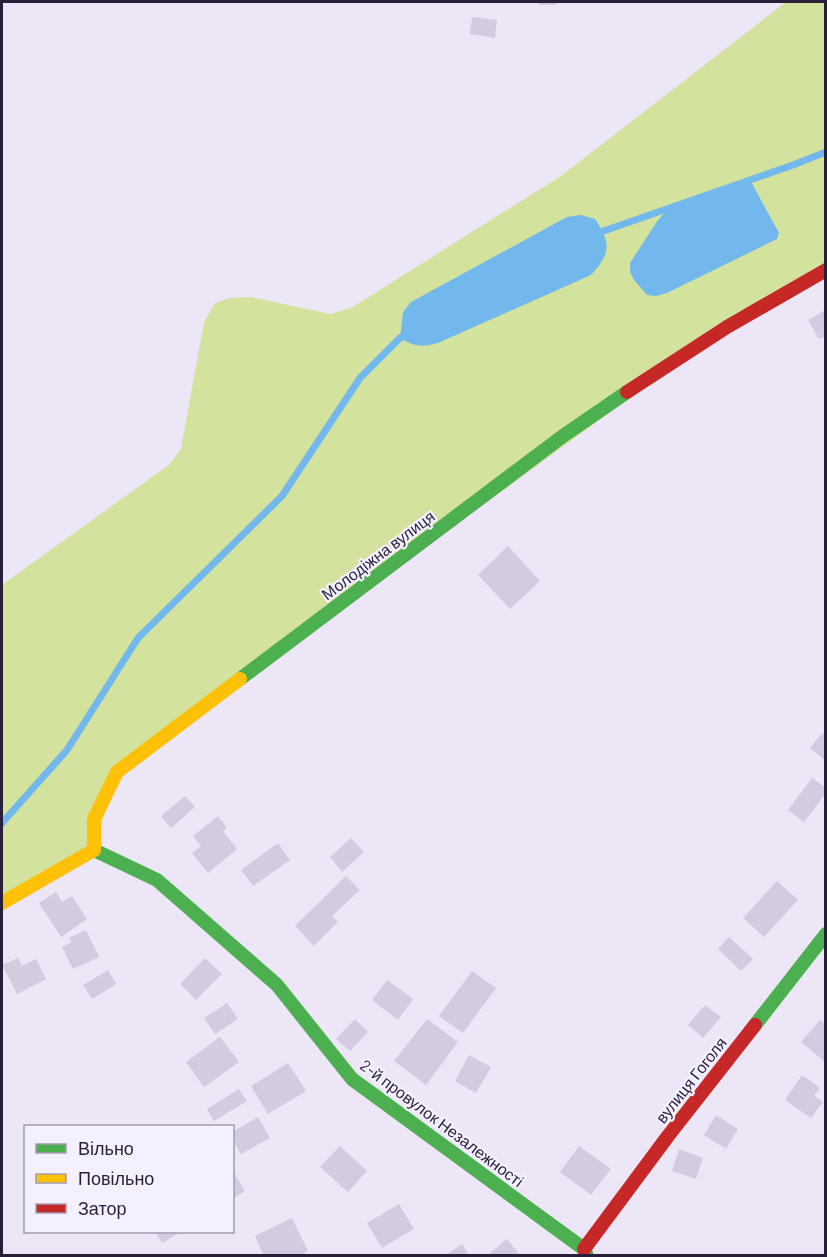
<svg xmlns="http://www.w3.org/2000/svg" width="827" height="1257" viewBox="0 0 827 1257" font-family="Barlow,sans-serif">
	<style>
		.green { fill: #d3e29d }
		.water { fill: #72b8ec }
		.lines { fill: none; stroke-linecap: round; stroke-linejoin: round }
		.stream { stroke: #72b8ec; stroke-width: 7 }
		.building { fill: #d3cce1 }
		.fast { stroke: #4caf50; stroke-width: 14 }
		.slow { stroke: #ffc107; stroke-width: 14 }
		.jam { stroke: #c62828; stroke-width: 14 }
		.labels { text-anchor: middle; stroke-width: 4.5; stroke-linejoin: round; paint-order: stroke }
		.street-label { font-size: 16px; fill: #291f3a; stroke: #f5f0ff }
	</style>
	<rect width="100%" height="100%" fill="#ece6f7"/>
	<!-- green -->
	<polygon class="green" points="786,2 825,2 825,270 727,327 117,772 94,850 2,903 2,585 170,464 181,449 204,322 215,303 230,298 251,297 330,314 351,308 561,176"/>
	<!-- water -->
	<g class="water">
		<polygon points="750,180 779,233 777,239 667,293 656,296 647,295 634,280 630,272 630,263 658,220 670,207"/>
		<path d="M581,215L595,219C611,243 611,253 591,275L438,343C423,347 414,347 400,338L403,312L411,302L567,217Z"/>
	</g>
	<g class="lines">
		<!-- stream -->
		<g class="stream">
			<polyline points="595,234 793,165 826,152"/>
			<polyline points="2,823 67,750 138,638 282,496 360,378 400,338 408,334"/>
		</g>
	</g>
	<!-- building -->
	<g class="building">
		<rect x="539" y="2" width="17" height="3"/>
		<polygon points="472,17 497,20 495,38 470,34"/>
		<polygon points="826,310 826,336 819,339 808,320"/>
		<polygon points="508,546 540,581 510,609 478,575"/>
		<polygon points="822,733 826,736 826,761 810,748"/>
		<polygon points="812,778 826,788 826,793 804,822 788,810"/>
		<polygon points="185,796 195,807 171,828 161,816"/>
		<polygon points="218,816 227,828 223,831 237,849 208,873 192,853 201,846 193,836"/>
		<polygon points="351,838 364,852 342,872 330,857"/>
		<polygon points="278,843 290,860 253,886 241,870"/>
		<polygon points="346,876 360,890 332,916 338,922 314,946 295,926"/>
		<polygon points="777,881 798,900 764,937 743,918"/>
		<polygon points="56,892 62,902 72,896 87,919 61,937 39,903"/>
		<polygon points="86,930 99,957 73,969 62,947 72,942 69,938"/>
		<polygon points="729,937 753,959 741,971 718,949"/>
		<polygon points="18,958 22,966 36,959 46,979 17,994 2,965"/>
		<polygon points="205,958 222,974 196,1000 180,984"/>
		<polygon points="108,970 116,984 92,999 83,985"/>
		<polygon points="472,971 496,988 463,1033 439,1016"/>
		<polygon points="387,980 413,999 398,1020 372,1000"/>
		<polygon points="227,1003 238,1019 215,1034 204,1018"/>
		<polygon points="705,1005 721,1017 703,1038 688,1025"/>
		<polygon points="355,1019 368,1032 350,1051 336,1039"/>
		<polygon points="427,1019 458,1042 426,1085 394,1061"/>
		<polygon points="820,1020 826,1025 826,1063 801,1042"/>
		<polygon points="220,1037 239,1062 204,1087 186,1062"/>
		<polygon points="469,1055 491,1067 476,1093 455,1081"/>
		<polygon points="288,1063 306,1091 268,1114 251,1086"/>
		<polygon points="802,1075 820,1088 814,1096 823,1102 811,1118 785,1100"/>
		<polygon points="239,1089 247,1101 214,1121 207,1109"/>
		<polygon points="716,1115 738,1129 726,1149 704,1135"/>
		<polygon points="258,1117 270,1138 241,1154 232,1139 232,1132"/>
		<polygon points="340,1146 367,1171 348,1192 320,1167"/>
		<polygon points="579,1146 611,1169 591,1195 560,1172"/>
		<polygon points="679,1149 703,1158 696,1179 672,1171"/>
		<polygon points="234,1173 245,1191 232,1199 232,1174"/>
		<polygon points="399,1204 414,1229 382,1248 367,1223"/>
		<polygon points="292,1218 308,1251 299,1256 264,1256 255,1236"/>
		<polygon points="155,1232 180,1232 162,1243"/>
		<polygon points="507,1239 521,1256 486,1256"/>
		<polygon points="462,1244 469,1256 444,1256"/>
	</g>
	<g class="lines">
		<!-- fast -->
		<g class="fast">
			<polyline points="240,679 563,436 627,392"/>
			<polyline points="94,850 157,880 277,985 352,1079 584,1249 587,1256"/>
			<polyline points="755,1025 826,934"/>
		</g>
		<!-- slow -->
		<polyline class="slow" points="2,903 94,850 94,819 117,772 240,679"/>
		<!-- jam -->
		<g class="jam">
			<polyline points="627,392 727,327 826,270"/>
			<polyline points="584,1249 668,1136 755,1025"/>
		</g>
	</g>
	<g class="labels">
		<!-- street labels -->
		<g class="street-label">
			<text transform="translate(378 555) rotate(-37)" y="6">Молодіжна вулиця</text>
			<text transform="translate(691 1080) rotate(-52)" y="6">вулиця Гоголя</text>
			<text transform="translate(442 1123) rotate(37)" y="6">2-й провулок Незалежності</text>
		</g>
	</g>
	<!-- border -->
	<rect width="827" height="1257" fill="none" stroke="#291f3a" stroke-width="6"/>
	<!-- legend -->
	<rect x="24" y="1125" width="210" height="108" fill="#f5f0ff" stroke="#a39cb0" stroke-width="1.5"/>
	<rect x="36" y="1144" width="30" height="9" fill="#4caf50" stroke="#a39cb0" stroke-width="1.5"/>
	<text x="78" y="1155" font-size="18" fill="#291f3a">Вільно</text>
	<rect x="36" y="1174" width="30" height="9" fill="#ffc107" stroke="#a39cb0" stroke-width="1.5"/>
	<text x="78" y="1185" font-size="18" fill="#291f3a">Повільно</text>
	<rect x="36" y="1204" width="30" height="9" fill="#c62828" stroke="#a39cb0" stroke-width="1.5"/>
	<text x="78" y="1215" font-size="18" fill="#291f3a">Затор</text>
</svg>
